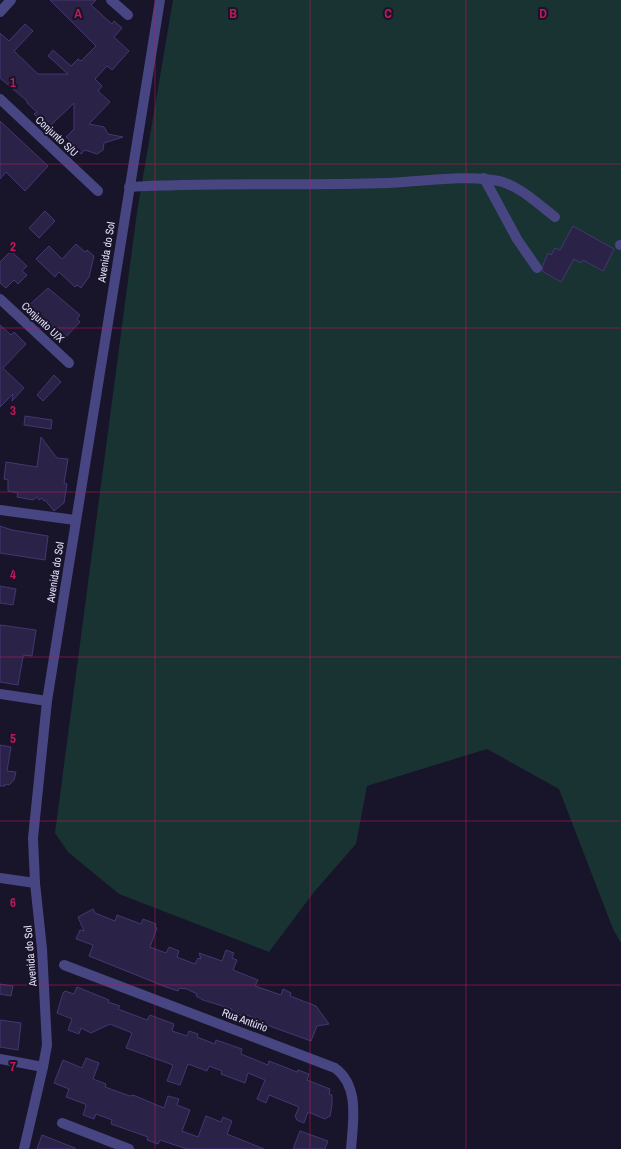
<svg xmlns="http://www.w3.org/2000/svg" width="621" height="1149" viewBox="0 0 621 1149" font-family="'Archivo Narrow',sans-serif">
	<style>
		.green { fill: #183332 }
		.building { fill: #2b2248; stroke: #443772 }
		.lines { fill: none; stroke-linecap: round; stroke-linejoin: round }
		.minor { stroke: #484583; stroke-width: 10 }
		.grid { fill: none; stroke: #c2185b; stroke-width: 1; stroke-opacity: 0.55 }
		.labels { text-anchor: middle; stroke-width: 4; stroke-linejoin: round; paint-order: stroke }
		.street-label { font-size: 11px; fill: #e4e0fb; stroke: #181429 }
		.grid-label { font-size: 13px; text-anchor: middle; font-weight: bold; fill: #c2185b; stroke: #181429; stroke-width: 4; stroke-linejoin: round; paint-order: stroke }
	</style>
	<rect width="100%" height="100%" fill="#181429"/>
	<!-- green -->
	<polygon class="green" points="173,0 621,0 621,943 613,929 559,789 487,749 367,786 356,844 314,892 269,952 119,894 68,852 55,833 137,212"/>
	<!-- building -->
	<g class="building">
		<polygon points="50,0 96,0 91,5 112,24 114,21 122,28 114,37 129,51 112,70 107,66 95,79 102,86 98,91 110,102 89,124 104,127 108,134 123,137 104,143 103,150 97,154 85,150 81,154 72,146 74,144 66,137 74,129 74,103 49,127 34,114 37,112 27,103 27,101 0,78 0,33 9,41 25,24 33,31 14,51 38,74 68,74 48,56 53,50 71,66 78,59 81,61 96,46"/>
		<polygon points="0,121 48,166 25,191 6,172 0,179"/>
		<polygon points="45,211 55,221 39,238 29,228"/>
		<polygon points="573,226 614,249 603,271 583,260 581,263 574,259 561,282 542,271 543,265 548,253 551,255 555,248 560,250"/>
		<polygon points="76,244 85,252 87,250 94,256 89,277 81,288 77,285 75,287 59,272 55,277 36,259 49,246 62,259"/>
		<polygon points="11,251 27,266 22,271 27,275 18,284 14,280 6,288 0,283 0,262"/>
		<polygon points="48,288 80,315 77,319 80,322 62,341 26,308"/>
		<polygon points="0,325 11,335 14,332 26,344 3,368 24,388 12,401 13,394 0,407"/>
		<polygon points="54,375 61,382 43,401 37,395"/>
		<polygon points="25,416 52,420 51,429 24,425"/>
		<polygon points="41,437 57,458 68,459 64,483 67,484 64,503 54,511 45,500 44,501 42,498 39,500 37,497 33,500 17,497 18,493 8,491 8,480 4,479 6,462 37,467"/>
		<polygon points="0,526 12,530 48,536 45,560 0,553"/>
		<polygon points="0,586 16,589 13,605 0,603"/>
		<polygon points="0,625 36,630 32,656 24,655 23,657 18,685 0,682"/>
		<polygon points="0,745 11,747 7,771 16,772 14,780 9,785 5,784 5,786 0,786"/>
		<polygon points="93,909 95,913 115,921 117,915 141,924 143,919 156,924 155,927 157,928 150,947 166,953 169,947 179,951 177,957 195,964 198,958 201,959 199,953 222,961 226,950 234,953 232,958 237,960 233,970 258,980 255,986 281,995 283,989 291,993 290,996 316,1006 329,1024 317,1026 311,1041 264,1024 265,1022 244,1014 243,1016 231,1012 232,1009 203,1000 196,996 197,994 187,989 179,988 178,991 166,987 89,956 93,945 76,939 80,930 84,931 78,917"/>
		<polygon points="0,984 13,986 11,996 0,994"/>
		<polygon points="77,987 109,1000 108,1002 120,1006 118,1009 147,1020 150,1015 174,1024 172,1031 187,1036 189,1031 198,1034 197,1037 215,1044 216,1040 242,1049 241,1054 268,1065 269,1061 297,1072 298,1070 309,1074 307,1080 330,1089 329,1094 332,1095 332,1105 330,1116 325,1119 308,1112 304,1123 297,1120 295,1116 299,1107 269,1095 266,1103 257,1099 265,1080 248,1073 245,1083 221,1074 222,1071 209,1066 207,1071 188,1064 180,1085 167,1081 173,1065 126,1048 132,1033 110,1024 91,1033 81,1028 79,1034 68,1030 72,1019 57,1013 63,993 65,991 74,994"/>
		<polygon points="0,1020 21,1023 18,1050 0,1047"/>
		<polygon points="86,1058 99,1063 93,1079 106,1084 105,1087 130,1096 133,1095 164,1108 168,1096 179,1099 177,1105 190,1110 182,1131 198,1137 206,1116 221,1122 223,1117 232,1121 227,1134 264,1149 187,1149 160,1140 158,1144 147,1140 148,1137 111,1124 112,1120 96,1114 94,1119 83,1115 86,1106 85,1104 66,1097 69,1089 54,1083 63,1060 82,1068"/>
		<polygon points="300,1131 328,1141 325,1149 293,1149"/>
		<polygon points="42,1135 75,1148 75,1149 37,1149"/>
	</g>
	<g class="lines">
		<!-- minor -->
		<g class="minor">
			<polyline points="111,0 128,15"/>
			<polyline points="0,12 11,0"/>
			<polyline points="0,99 98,191"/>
			<polyline points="484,178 517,239 537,268"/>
			<path d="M129,187C215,182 301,186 387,183C420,182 468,174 499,181C520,186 538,204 555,217"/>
			<polyline points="620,245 621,245"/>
			<polyline points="0,299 69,363"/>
			<polyline points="0,510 75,520"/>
			<polyline points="0,694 47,701"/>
			<polyline points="0,878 35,883"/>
			<path d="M64,965L335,1068C360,1086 353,1122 351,1149"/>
			<polyline points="0,1059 43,1067"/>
			<polyline points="62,1123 129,1149"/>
			<polyline points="24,1149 43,1067 47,1045 42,949 35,883 33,838 47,701 160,0"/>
		</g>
	</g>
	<!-- grid -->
	<path class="grid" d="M155,0V1149M310,0V1149M466,0V1149M0,164H621M0,328H621M0,492H621M0,657H621M0,821H621M0,985H621"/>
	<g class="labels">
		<!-- street labels -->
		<g class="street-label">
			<text transform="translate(57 136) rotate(43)" y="4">Conjunto S/U</text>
			<text transform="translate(106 252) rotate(-81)" y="4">Avenida do Sol</text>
			<text transform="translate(43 322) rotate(43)" y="4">Conjunto U/X</text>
			<text transform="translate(55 572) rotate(-81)" y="4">Avenida do Sol</text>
			<text transform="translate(30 956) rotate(-95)" y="4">Avenida do Sol</text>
			<text transform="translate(245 1020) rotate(20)" y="4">Rua Antúrio</text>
		</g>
	</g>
	<g class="grid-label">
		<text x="78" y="18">A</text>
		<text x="233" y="18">B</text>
		<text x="388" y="18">C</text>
		<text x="543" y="18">D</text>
		<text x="13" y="87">1</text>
		<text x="13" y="251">2</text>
		<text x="13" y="415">3</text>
		<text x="13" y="579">4</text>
		<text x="13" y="743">5</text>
		<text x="13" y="907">6</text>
		<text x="13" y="1071">7</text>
	</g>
</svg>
